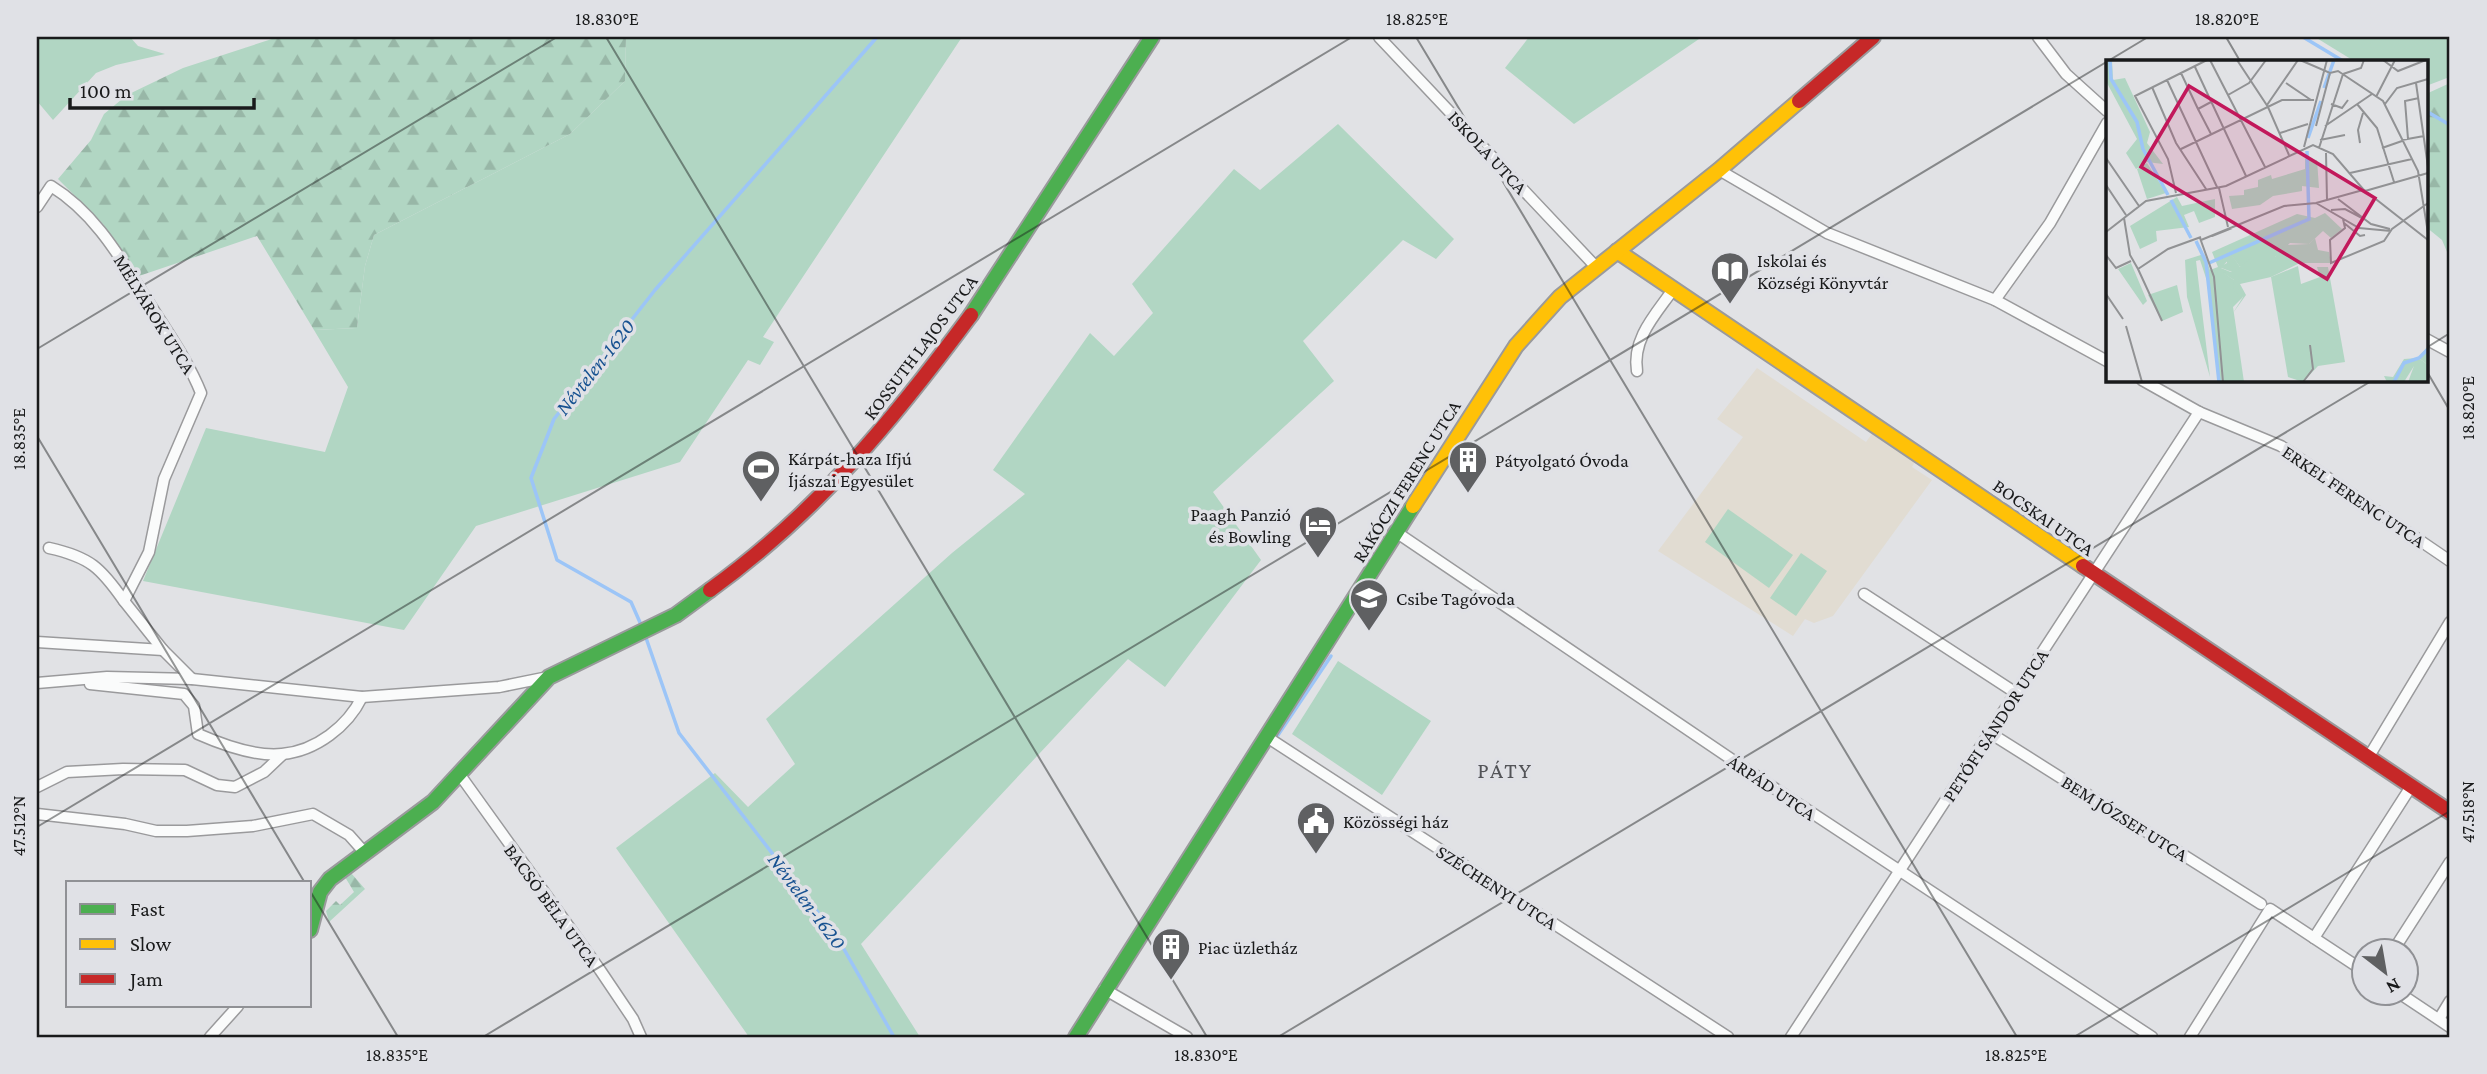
<svg xmlns="http://www.w3.org/2000/svg" width="2487" height="1074" viewBox="0 0 2487 1074" font-family="'Crimson Pro',serif">
	<style>
		.education { fill: #e1dcd2 }
		.green { fill: #b1d6c3 }
		.forest { fill: url(#forest-firs) }
		.lines { fill: none; stroke-linecap: round; stroke-linejoin: round }
		.stream { stroke: #9cc5f7; stroke-width: 3.5 }
		.street-casing { stroke: #9a9a9c; stroke-width: 13 }
		.fast-casing { stroke: #9a9a9c; stroke-width: 18 }
		.slow-casing { stroke: #9a9a9c; stroke-width: 18 }
		.jam-casing { stroke: #9a9a9c; stroke-width: 18 }
		.street { stroke: #fafbfb; stroke-width: 10 }
		.fast { stroke: #4caf50; stroke-width: 14 }
		.slow { stroke: #ffc107; stroke-width: 14 }
		.jam { stroke: #c62828; stroke-width: 14 }
		.ticks { fill: none; stroke: #191a1b; stroke-width: 2; stroke-opacity: 0.45 }
		.labels { text-anchor: middle; stroke-width: 7; stroke-linejoin: round; paint-order: stroke }
		.street-label { font-size: 19px; fill: #191a1b; stroke: #e0e1e6 }
		.poi-label { font-size: 19px; fill: #191a1b; stroke: #e0e1e6; text-anchor: start }
		.water-label { font-size: 21px; font-style: italic; fill: #185291; stroke: #e0e1e6 }
		.quarter-label { font-size: 23px; letter-spacing: 2px; fill: #535458; stroke: #e0e1e6 }
		.inset-river { fill: none; stroke: #9cc5f7; stroke-width: 3.5 }
		.inset-road { fill: none; stroke: #919294; stroke-width: 2 }
		.view { fill: #c2185b; fill-opacity: 0.15; stroke: #c2185b; stroke-width: 3.5 }
		.inset-edge { fill: none; stroke: #191a1b; stroke-width: 3.5 }
		.neatline { fill: none; stroke: #191a1b; stroke-width: 2.5 }
		.ticks-label { font-size: 18px; text-anchor: middle; fill: #191a1b }
	</style>
	<defs>
		<pattern id="forest-firs" width="22" height="20" patternUnits="userSpaceOnUse" patternTransform="scale(1.75)"><rect width="22" height="20" fill="#b1d6c3"/><path d="M5 1l3.5 6h-7zM16 11l3.5 6h-7z" fill="#98b7a7"/></pattern>
	</defs>
	<rect width="100%" height="100%" fill="#e1e2e5"/>
	<!-- education -->
	<polygon class="education" points="1757,368 1866,442 1874,431 1916,460 1912,467 1932,480 1833,616 1814,623 1805,619 1793,636 1658,551 1743,437 1717,419"/>
	<!-- green -->
	<g class="green">
		<polygon points="37,37 130,37 138,46 165,54 116,65 96,73 53,120 37,101"/>
		<polygon points="626,37 962,37 763,337 774,342 760,365 748,360 680,462 476,526 404,630 143,581 206,428 325,452 348,387 314,330 357,328 365,266 374,235 570,134 625,81"/>
		<polygon points="1529,37 1702,37 1574,124 1505,68"/>
		<polygon points="2315,37 2450,37 2450,72 2447,78 2426,86 2426,61 2354,61"/>
		<polygon points="1338,124 1454,239 1436,259 1403,240 1303,341 1334,381 1213,492 1261,560 1165,687 1128,659 861,944 920,1037 749,1037 616,848 715,773 748,807 795,764 766,719 952,553 1025,494 993,470 1090,333 1114,356 1153,313 1132,284 1234,169 1260,190"/>
		<polygon points="1728,509 1793,555 1769,588 1705,542"/>
		<polygon points="1801,553 1827,571 1796,616 1770,598"/>
		<polygon points="1338,661 1431,721 1382,795 1292,734"/>
	</g>
	<!-- forest -->
	<g class="forest">
		<polygon points="278,37 626,37 625,81 570,134 374,235 365,266 357,328 314,330 257,236 139,276 103,224 58,179 91,140 104,114 127,95 183,68"/>
		<polygon points="2450,83 2450,259 2442,240 2426,227 2426,94"/>
		<polygon points="351,873 365,889 329,922 326,911 336,901 340,905 354,892 345,877"/>
	</g>
	<g class="lines">
		<!-- stream -->
		<g class="stream">
			<polyline points="2303,37 2343,61"/>
			<polyline points="2426,111 2450,125"/>
			<polyline points="642,627 631,602 557,560 531,478 554,419 655,290 877,37"/>
			<polyline points="645,635 679,733 837,937 894,1037"/>
			<polyline points="1278,735 1331,656"/>
		</g>
		<!-- street casing -->
		<g class="street-casing">
			<g id="street">
				<polyline points="1379,37 1597,268"/>
				<polyline points="2038,37 2066,74 2107,111"/>
				<polyline points="1719,170 1827,233 1995,300 2107,361"/>
				<path d="M37,207L51,186C98,215 123,263 153,309C170,336 189,363 201,393L164,479L149,552L124,601L163,650L192,679"/>
				<polyline points="1995,300 2050,223 2107,123"/>
				<polyline points="2426,339 2450,352"/>
				<path d="M1637,371C1632,339 1655,315 1672,291"/>
				<polyline points="2142,380 2199,412 2281,446 2450,561"/>
				<polyline points="1396,532 1765,782 2152,1037"/>
				<path d="M49,548C90,557 101,568 124,601"/>
				<polyline points="1864,594 2016,693"/>
				<polyline points="37,642 163,650"/>
				<polyline points="37,683 107,677 192,679 362,697 499,687 548,677"/>
				<path d="M90,684L184,694L194,706L198,734C223,745 255,757 282,754C316,751 348,726 362,697"/>
				<polyline points="1990,733 2261,904"/>
				<polyline points="1267,737 1728,1037"/>
				<polyline points="2368,758 2450,622"/>
				<polyline points="460,775 600,970 633,1019 641,1037"/>
				<polyline points="37,787 67,772 123,769 185,770 217,785 235,787 264,772 282,755"/>
				<polyline points="37,814 125,824 156,831 187,831 253,826 313,814 349,835 365,853"/>
				<polyline points="2314,938 2412,785"/>
				<polyline points="2393,951 2450,862"/>
				<polyline points="1104,989 1187,1037"/>
				<polyline points="2399,993 2450,1027"/>
				<polyline points="2439,1019 2450,1001"/>
				<polyline points="210,1037 238,1006"/>
				<polyline points="1791,1037 2199,412"/>
				<polyline points="2190,1037 2270,909 2364,971"/>
			</g>
		</g>
		<!-- fast casing -->
		<g class="fast-casing">
			<g id="fast">
				<polyline points="971,315 1152,37"/>
				<polyline points="310,930 320,892 330,879 433,802 549,677 676,615 710,590"/>
				<polyline points="1076,1037 1413,506"/>
			</g>
		</g>
		<!-- slow casing -->
		<g class="slow-casing">
			<g id="slow">
				<polyline points="1617,251 2083,566"/>
				<polyline points="1413,506 1516,346 1560,297 1719,170 1799,101"/>
			</g>
		</g>
		<!-- jam casing -->
		<g class="jam-casing">
			<g id="jam">
				<polyline points="1799,101 1873,37"/>
				<polyline points="2083,566 2450,812"/>
				<path d="M710,590C818,512 893,420 971,315"/>
			</g>
		</g>
		<!-- street -->
		<use href="#street" class="street"/>
		<!-- fast -->
		<use href="#fast" class="fast"/>
		<!-- slow -->
		<use href="#slow" class="slow"/>
		<!-- jam -->
		<use href="#jam" class="jam"/>
	</g>
	<!-- ticks -->
	<path class="ticks" d="M606,37L1207,1037M1416,37L2017,1037M2226,37L2240,61M2426,348L2450,333M37,349L557,37M2426,370L2450,411M37,436L305,883M37,827L1352,37M310,891L398,1037M483,1037L2148,37M1278,1037L2373,380M2074,1037L2450,811"/>
	<!-- icons -->
	<defs>
		<g id="library-pin" transform="scale(2.0125)"><path d="M0 17L-7.5 6A9.5 9.5 0 1 1 7.5 6Z" fill="#5f6062" stroke="#e0e1e6"/><path d="M-6-4Q-3-5.5-.7-3.5V5Q-3 3-6 4ZM6-4Q3-5.5 .7-3.5V5Q3 3 6 4Z" fill="#fff"/></g>
		<g id="building-pin" transform="scale(2.0125)"><path d="M0 17L-7.5 6A9.5 9.5 0 1 1 7.5 6Z" fill="#5f6062" stroke="#e0e1e6"/><path d="M-4-6H4V6H1V3H-1V6H-4ZM-2.5-4.3h1.7v1.8h-1.7ZM.8-4.3h1.7v1.8H.8ZM-2.5-1h1.7V.8h-1.7ZM.8-1h1.7V.8H.8Z" fill="#fff"/></g>
		<g id="stadium-pin" transform="scale(2.0125)"><path d="M0 17L-7.5 6A9.5 9.5 0 1 1 7.5 6Z" fill="#5f6062" stroke="#e0e1e6"/><path d="M0-5a6.5 5 0 1 0 0 10a6.5 5 0 1 0 0-10ZM-3.5-1.8h7v3.6h-7Z" fill="#fff"/></g>
		<g id="hotel-pin" transform="scale(2.0125)"><path d="M0 17L-7.5 6A9.5 9.5 0 1 1 7.5 6Z" fill="#5f6062" stroke="#e0e1e6"/><path d="M-6-4.5h1.5V1H6V5H4.5V3h-9V5H-6ZM-4 0a1.8 1.8 0 1 1 3.6 0ZM.5 0V-2.5h3Q6-2.5 6 0Z" fill="#fff"/></g>
		<g id="school-pin" transform="scale(2.0125)"><path d="M0 17L-7.5 6A9.5 9.5 0 1 1 7.5 6Z" fill="#5f6062" stroke="#e0e1e6"/><path d="M0-5L7-2L0 1L-7-2ZM-4 1L0 2.5L4 1V4Q0 6-4 4Z" fill="#fff"/></g>
		<g id="civic-pin" transform="scale(2.0125)"><path d="M0 17L-7.5 6A9.5 9.5 0 1 1 7.5 6Z" fill="#5f6062" stroke="#e0e1e6"/><path d="M-.6-6.5H3V-4.5H.6V-3L4-1V1h2V6H-6V1h2V-1L-.6-3ZM-1.2 2.5V6h2.4V2.5Z" fill="#fff"/></g>
	</defs>
	<g fill-rule="evenodd">
		<use href="#library-pin" x="1730" y="271"/>
		<use href="#building-pin" x="1468" y="460"/>
		<use href="#stadium-pin" x="761" y="469"/>
		<use href="#hotel-pin" x="1318" y="525"/>
		<use href="#school-pin" x="1369" y="598"/>
		<use href="#civic-pin" x="1316" y="821"/>
		<use href="#building-pin" x="1171" y="947"/>
	</g>
	<g class="labels">
		<!-- street labels -->
		<g class="street-label">
			<text transform="translate(1488 152) rotate(47)" y="7">ISKOLA UTCA</text>
			<text transform="translate(155 314) rotate(58)" y="7">MÉLYÁROK UTCA</text>
			<text transform="translate(920 347) rotate(-53)" y="7">KOSSUTH LAJOS UTCA</text>
			<text transform="translate(1406 481) rotate(-58)" y="7">RÁKÓCZI FERENC UTCA</text>
			<text transform="translate(2354 496) rotate(34)" y="7">ERKEL FERENC UTCA</text>
			<text transform="translate(2044 517) rotate(35)" y="7">BOCSKAI UTCA</text>
			<text transform="translate(1995 725) rotate(-57)" y="7">PETŐFI SÁNDOR UTCA</text>
			<text transform="translate(1772 787) rotate(34)" y="7">ÁRPÁD UTCA</text>
			<text transform="translate(2125 818) rotate(32)" y="7">BEM JÓZSEF UTCA</text>
			<text transform="translate(1497 887) rotate(33)" y="7">SZÉCHENYI UTCA</text>
			<text transform="translate(552 905) rotate(54)" y="7">BACSÓ BÉLA UTCA</text>
		</g>
		<!-- poi labels -->
		<g class="poi-label">
			<text x="1757" y="267">Iskolai és<tspan x="1757" dy="22">Községi Könyvtár</tspan></text>
			<text x="788" y="465">Kárpát-haza Ifjú<tspan x="788" dy="22">Íjászai Egyesület</tspan></text>
			<text x="1495" y="467">Pátyolgató Óvoda</text>
			<text x="1291" y="521" text-anchor="end">Paagh Panzió<tspan x="1291" dy="22">és Bowling</tspan></text>
			<text x="1396" y="605">Csibe Tagóvoda</text>
			<text x="1343" y="828">Közösségi ház</text>
			<text x="1198" y="954">Piac üzletház</text>
		</g>
		<!-- water labels -->
		<g class="water-label">
			<text transform="translate(595 367) rotate(-52)" y="7">Névtelen-1620</text>
			<text transform="translate(807 901) rotate(53)" y="7">Névtelen-1620</text>
		</g>
		<!-- quarter labels -->
		<g class="quarter-label">
			<text x="1505" y="778">PÁTY</text>
		</g>
	</g>
	<!-- overview -->
	<g transform="translate(2106 60)">
		<rect width="322" height="322" fill="#e1e2e5"/>
		<path d="M199,99L211,100L213,128L196,126V131L167,136L154,145L126,149L123,136L138,135V130L152,127V120L165,115L166,119L199,109ZM41,103L60,133L41,139L31,109ZM71,137L76,146L109,139V157L93,163L88,151L78,155L83,167L50,171L51,181L34,189L24,166ZM219,153L236,169L225,178L217,171L203,184L184,183L169,197L134,207L126,196L115,208L127,213H118L128,220L137,237L127,247L138,322H112L102,224L94,200L90,201L104,317L81,237L79,200L98,194L104,210L112,207L106,192L191,154L209,158ZM192,206L195,224L214,217L211,207H222L239,302L212,306L197,322L182,317L165,217ZM314,299L322,305V322H302L308,306L298,322H292L301,303Z" fill="#b1d6c3"/>
		<path d="M1,0H6L7,20L19,18L44,72L41,83L57,104L41,102L30,109L20,93L31,79L1,23ZM209,178L212,190L223,192L225,203H194L165,217L134,224L140,235L127,253L137,237L127,231L128,220L117,213L126,212L113,207L121,203V197L126,195L134,207L146,197H169L178,185L203,184ZM322,286V305L314,299L303,303L292,322H281L278,316L287,317L298,299L312,298Z" fill="#b1d6c3"/>
		<path d="M25,203L41,241L37,245L12,209ZM71,225L77,252L56,261L42,235Z" fill="#b1d6c3"/>
		<path class="inset-river" d="M4,0L5,19L31,62L37,89L62,135M218,28L228,0M202,78L215,41M65,140L85,178M90,181L100,202L113,322M103,203L203,159L201,91M288,322L298,303L313,298L322,289"/>
		<path class="inset-road" d="M104,0L159,107M131,0L162,47L183,95M194,0L224,13L232,11L277,41L312,111L322,173M277,0L292,11L320,0M89,7L140,116M75,13L92,49L105,42M237,14L255,8L258,0M61,20L111,127M180,23L205,40M310,23L322,107M46,27L70,83L100,129M122,35L143,23L160,0M270,37L289,0M225,44L236,48L242,40M251,44L271,68L288,122M279,44L291,28L322,19M161,45L192,0M92,49L105,74M210,66L224,13M219,66L266,34M174,73L202,64M302,79L299,41L313,38M214,80L239,75M296,80L318,76M254,83L252,70L257,53M198,87L221,0M213,88L237,14M276,88L296,81M75,89L176,40H208M220,93L221,140M0,98L33,146M244,113L306,99M0,125L20,155M113,128L122,167M259,131L322,113M70,133L62,99L29,36L101,0M232,139L265,164L284,169M210,143L253,168L285,171M225,150L239,149L256,158M18,158L24,195L32,209M237,159L239,168L224,180L225,203L278,181L286,169L322,143M238,163L254,176L259,175M0,172L40,141L120,126L207,85L227,94L257,129L322,180M106,176L126,168M94,178L108,217L117,322M95,180L178,146L210,143L257,130M0,195L10,208L25,201M32,209L62,189L95,177M32,209L56,261M0,234L17,259M20,266L36,322M197,322L207,309L204,285"/>
		<path class="view" d="M83,26L269,138L221,219L35,107Z"/>
		<rect width="322" height="322" class="inset-edge"/>
	</g>
	<!-- border -->
	<rect width="2487" height="1074" fill="none" stroke="#e0e1e6" stroke-width="77"/>
	<!-- legend -->
	<rect x="66" y="881" width="245" height="126" fill="#e0e1e6" stroke="#909195" stroke-width="2"/>
	<rect x="80" y="904" width="35" height="10" fill="#4caf50" stroke="#909195" stroke-width="2"/>
	<text x="130" y="916" font-size="21" fill="#191a1b">Fast</text>
	<rect x="80" y="939" width="35" height="10" fill="#ffc107" stroke="#909195" stroke-width="2"/>
	<text x="130" y="951" font-size="21" fill="#191a1b">Slow</text>
	<rect x="80" y="974" width="35" height="10" fill="#c62828" stroke="#909195" stroke-width="2"/>
	<text x="130" y="986" font-size="21" fill="#191a1b">Jam</text>
	<!-- north arrow -->
	<g transform="translate(2385 972) rotate(149)"><circle r="33" fill="#e0e1e6" stroke="#909195" stroke-width="2"/>
	<path d="M0-5L12 26L0 18L-12 26Z" fill="#5f6062"/>
	<text y="-10" font-size="19" font-weight="bold" text-anchor="middle" fill="#191a1b">N</text>
	</g>
	<!-- scale -->
	<path d="M70 98v10h184v-10" fill="none" stroke="#191a1b" stroke-width="3.5"/>
	<text x="80" y="98" font-size="21" fill="#191a1b" stroke="#e0e1e6" stroke-width="5" paint-order="stroke">100 m</text>
	<rect x="38" y="38" width="2410" height="998" class="neatline"/>
	<g class="ticks-label">
		<text x="607" y="25">18.830°E</text>
		<text x="1417" y="25">18.825°E</text>
		<text x="2227" y="25">18.820°E</text>
		<text transform="translate(2468 408) rotate(-90)" y="6">18.820°E</text>
		<text transform="translate(19 439) rotate(-90)" y="6">18.835°E</text>
		<text transform="translate(2468 812) rotate(-90)" y="6">47.518°N</text>
		<text transform="translate(19 826) rotate(-90)" y="6">47.512°N</text>
		<text x="397" y="1061">18.835°E</text>
		<text x="1206" y="1061">18.830°E</text>
		<text x="2016" y="1061">18.825°E</text>
	</g>
</svg>
